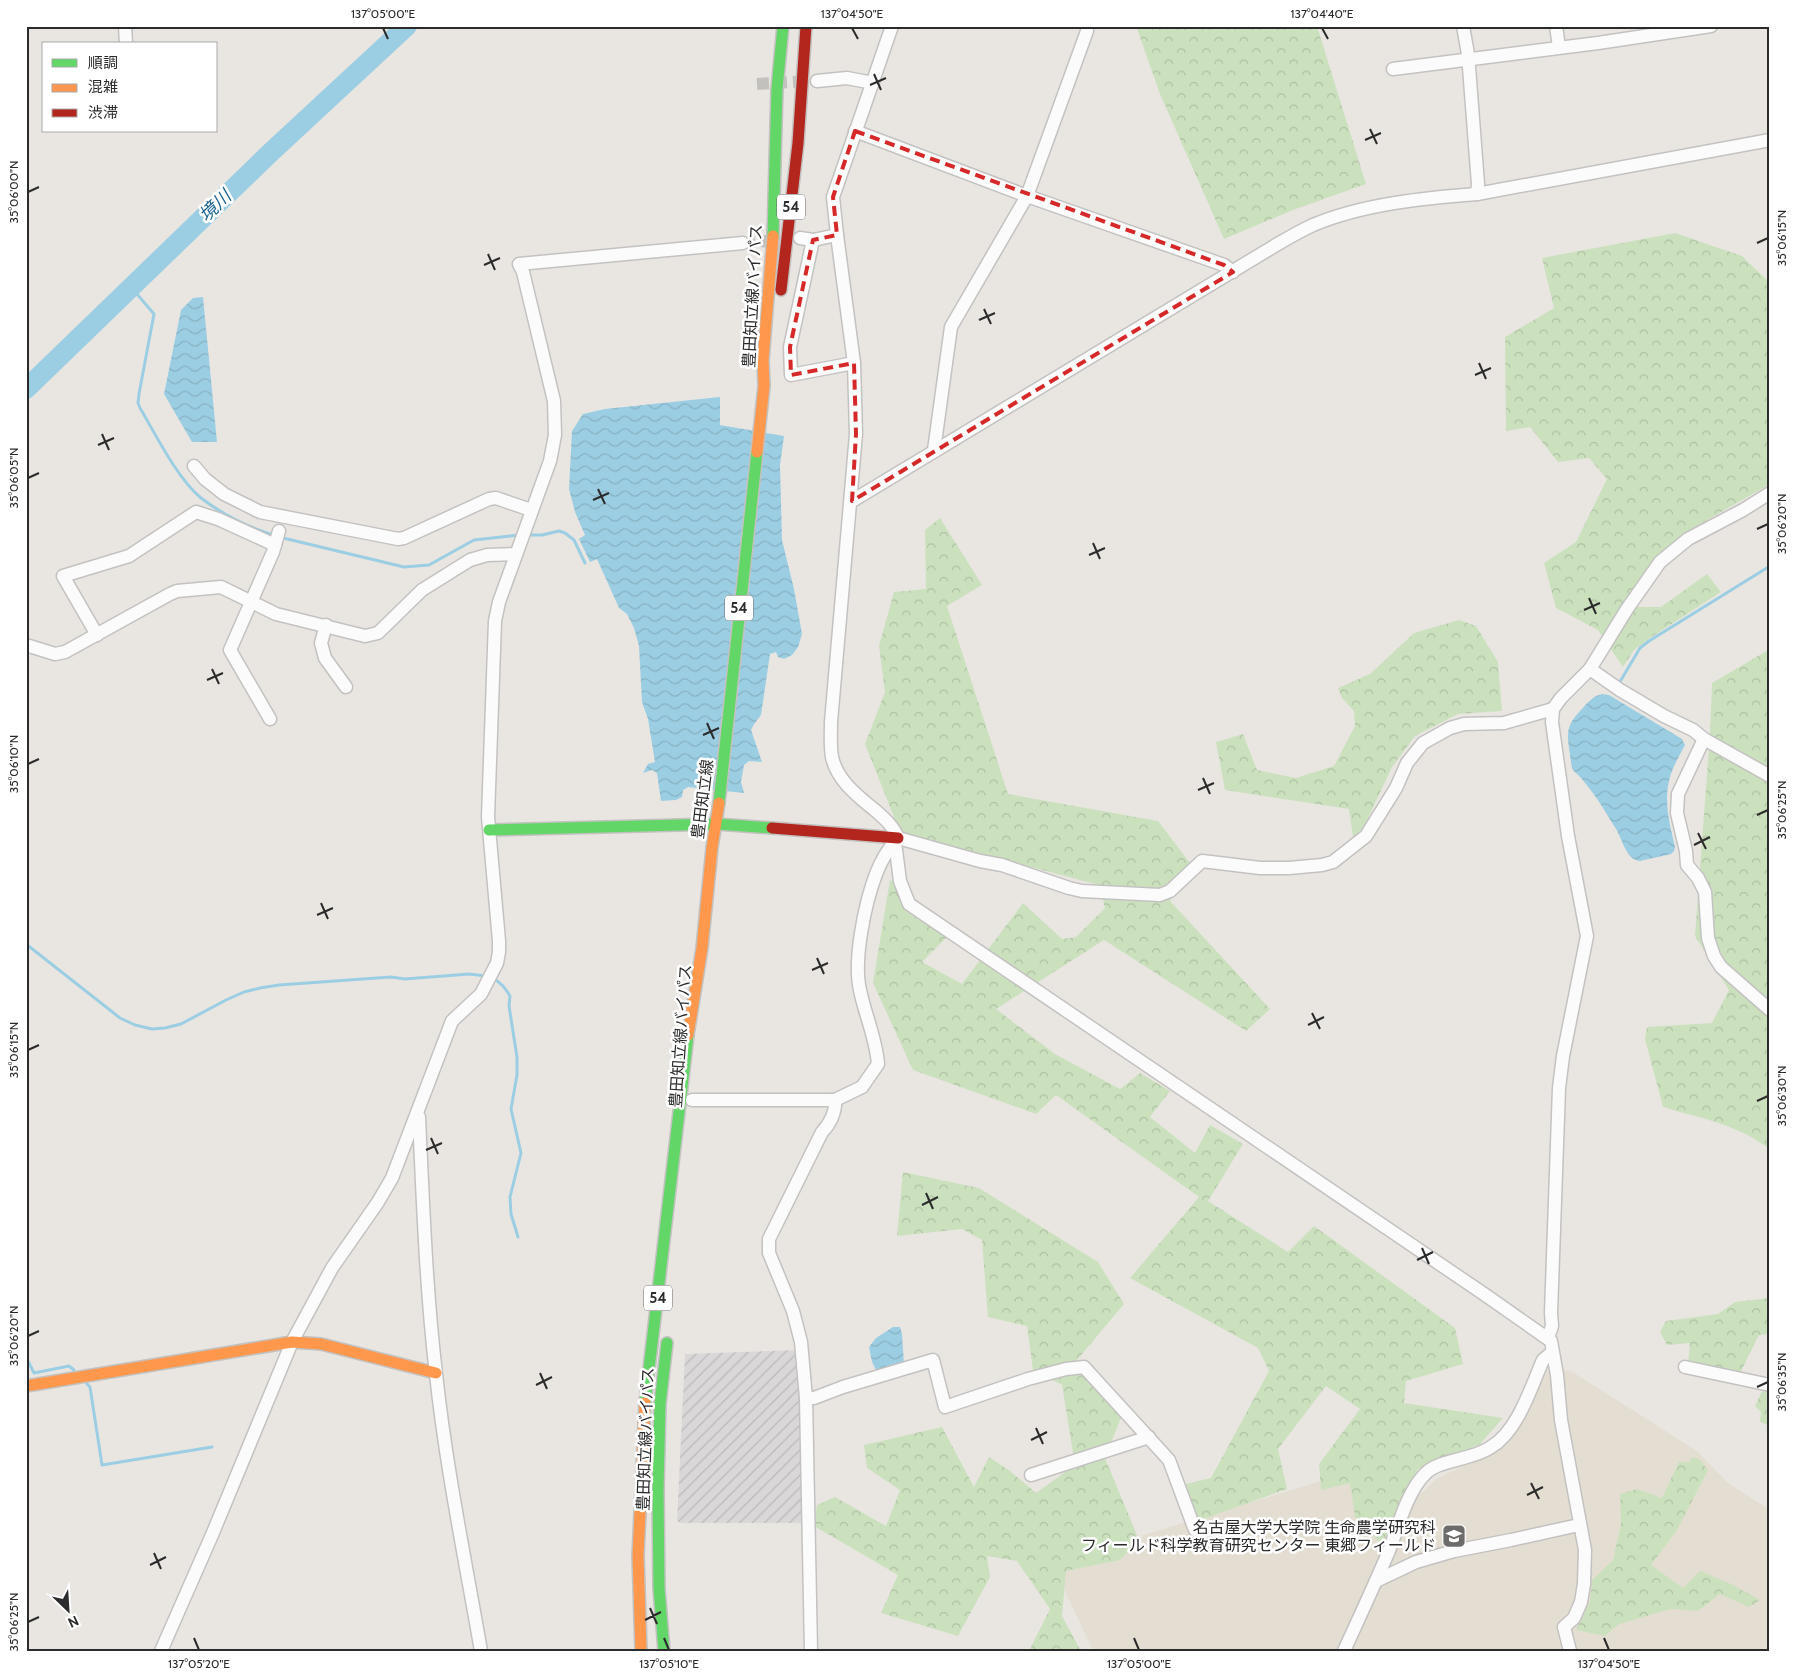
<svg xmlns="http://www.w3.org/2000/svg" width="1796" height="1677" viewBox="0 0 1796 1677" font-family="Cabin,'Noto Sans JP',sans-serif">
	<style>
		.industrial { fill: url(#industrial-furrows) }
		.education { fill: #e3ded1 }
		.forest { fill: url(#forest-crowns) }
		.water { fill: url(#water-waves) }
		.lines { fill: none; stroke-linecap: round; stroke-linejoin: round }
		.stream { stroke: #9ccee3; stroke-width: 3 }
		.river { stroke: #9ccee3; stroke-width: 20 }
		.street-tunnel { stroke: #c3c1bd; stroke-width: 12; stroke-dasharray: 12 6; stroke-linecap: butt }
		.street-casing { stroke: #c3c2c1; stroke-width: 15 }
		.fast-casing { stroke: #c3c2c1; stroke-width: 14 }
		.slow-casing { stroke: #c3c2c1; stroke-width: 14 }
		.jam-casing { stroke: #c3c2c1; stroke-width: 14 }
		.street { stroke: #fcfbfb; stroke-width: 12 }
		.fast { stroke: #63d668; stroke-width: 11 }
		.slow { stroke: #ff974d; stroke-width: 11 }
		.jam { stroke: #b3261e; stroke-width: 11 }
		.marked { fill: none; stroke: #d62828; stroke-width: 4; stroke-dasharray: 10 6; stroke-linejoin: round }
		.ticks { fill: none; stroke: #2b2b2b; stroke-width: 2 }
		.labels { text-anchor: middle; stroke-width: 5; stroke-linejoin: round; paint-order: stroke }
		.shield { fill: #fff; stroke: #6b6b6b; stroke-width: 1 }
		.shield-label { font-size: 15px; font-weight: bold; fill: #2b2b2b }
		.street-label { font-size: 16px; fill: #2b2b2b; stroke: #fff }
		.poi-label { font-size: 16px; fill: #2b2b2b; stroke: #fff; text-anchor: end }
		.water-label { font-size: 18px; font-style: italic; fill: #196291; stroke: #fff }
		.neatline { fill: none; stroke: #2b2b2b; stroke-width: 2 }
		.ticks-label { font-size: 12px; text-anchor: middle; fill: #2b2b2b }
	</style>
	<defs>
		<pattern id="industrial-furrows" width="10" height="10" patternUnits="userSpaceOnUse" patternTransform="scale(1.25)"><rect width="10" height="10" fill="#dad7d9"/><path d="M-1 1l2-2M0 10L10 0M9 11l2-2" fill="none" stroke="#bbb9ba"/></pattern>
		<pattern id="forest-crowns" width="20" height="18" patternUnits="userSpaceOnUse" patternTransform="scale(1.25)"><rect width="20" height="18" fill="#cbe1be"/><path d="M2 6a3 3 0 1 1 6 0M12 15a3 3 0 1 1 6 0" fill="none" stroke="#aec1a3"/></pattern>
		<pattern id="water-waves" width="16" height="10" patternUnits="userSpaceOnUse" patternTransform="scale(1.25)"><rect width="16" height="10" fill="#9ccee3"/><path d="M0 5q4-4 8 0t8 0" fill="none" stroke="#87b1c3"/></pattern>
	</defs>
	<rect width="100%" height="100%" fill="#e9e6e2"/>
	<!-- industrial -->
	<polygon class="industrial" points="799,1350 805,1520 802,1523 681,1523 677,1521 685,1354"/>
	<!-- education -->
	<polygon class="education" points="1548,1369 1571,1371 1697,1451 1728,1483 1770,1510 1770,1651 1093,1651 1052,1563 1347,1473 1420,1495 1436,1479 1501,1448 1524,1417"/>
	<!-- forest -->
	<g class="forest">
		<polygon points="1136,26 1317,26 1366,184 1293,210 1224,239 1160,94"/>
		<polygon points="1675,233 1742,256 1770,283 1770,431 1768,453 1770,456 1770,484 1683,534 1660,554 1622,607 1661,607 1707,574 1721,592 1650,638 1634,650 1623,667 1598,630 1556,608 1544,563 1576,542 1607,479 1589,458 1558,462 1530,427 1506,431 1505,337 1554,308 1542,258"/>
		<polygon points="940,518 982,585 947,606 1008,794 1158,821 1190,863 1170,901 1270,1009 1246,1031 1104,940 996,1009 1055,1054 1120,1089 1140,1073 1170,1091 1150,1117 1195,1153 1210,1125 1243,1144 1208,1201 1288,1252 1314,1226 1455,1328 1463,1364 1406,1381 1404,1403 1503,1418 1480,1444 1418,1469 1382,1545 1355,1517 1350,1483 1321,1490 1319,1464 1360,1409 1326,1386 1278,1449 1287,1489 1198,1521 1186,1484 1211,1478 1269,1371 1258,1348 1130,1278 1199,1197 1056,1095 1036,1114 913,1070 873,983 890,880 896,883 907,912 947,937 922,962 962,984 1023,903 1062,939 1076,937 1105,908 1099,885 900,832 865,744 885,692 879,646 894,592 926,589 925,530"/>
		<polygon points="1459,620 1476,626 1498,662 1502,711 1458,714 1415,736 1392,767 1364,827 1353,837 1349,809 1225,790 1216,742 1243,734 1257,770 1296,778 1334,766 1355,726 1354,711 1342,698 1338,688 1370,674 1414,633"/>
		<path d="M1770,649V1150C1741,1125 1699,1118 1663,1107L1645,1039L1647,1027L1712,1023L1729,990L1695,936L1710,733L1712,683Z"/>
		<polygon points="903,1172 979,1188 1098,1262 1124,1304 1077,1360 1122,1415 1105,1458 1139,1540 1120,1560 1066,1571 1062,1616 1081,1651 1029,1651 1050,1609 1017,1561 987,1556 990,1577 958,1636 881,1613 898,1575 814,1526 817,1505 835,1497 886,1526 900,1490 867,1468 864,1445 942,1427 974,1487 989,1457 1010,1471 1036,1493 1075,1465 1062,1385 1033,1370 1027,1326 988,1317 982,1240 962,1229 897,1236"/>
		<polygon points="1770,1298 1770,1334 1759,1335 1739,1375 1688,1365 1690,1343 1667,1345 1660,1332 1666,1321 1718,1314 1735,1302"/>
		<polygon points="1762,1391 1770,1393 1770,1426 1760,1422 1761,1412 1755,1406"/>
		<polygon points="1693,1457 1700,1460 1708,1470 1677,1530 1651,1565 1683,1588 1700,1571 1731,1584 1760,1600 1749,1607 1720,1594 1698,1611 1671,1609 1619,1624 1605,1636 1576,1630 1590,1602 1592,1580 1613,1560 1621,1524 1620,1494 1637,1489 1662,1498 1679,1462 1689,1462"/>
	</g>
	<!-- water -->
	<g class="water">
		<polygon points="203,297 217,442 192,442 164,394 181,310 193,298"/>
		<polygon points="720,397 720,425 784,436 780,465 782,540 794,589 802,634 798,647 792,655 784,659 778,657 776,652 770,654 761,715 754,724 751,730 762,762 749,761 744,765 741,782 744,793 688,787 683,790 682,797 676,800 661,801 657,773 652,770 643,773 648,764 655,762 648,719 642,702 639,646 634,628 627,614 619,608 597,559 590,562 579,539 585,535 575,512 569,489 572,431 583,414 605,409"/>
		<path d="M1602,694L1609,695L1682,739L1685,745C1680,755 1673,766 1670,777C1663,801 1670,825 1675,847L1674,851L1671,854L1640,861C1625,860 1622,836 1614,826C1604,809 1594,793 1581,778C1579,775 1575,773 1573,770C1571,767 1571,760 1570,755C1567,735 1565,726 1581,710C1587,703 1593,696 1602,694Z"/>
		<polygon points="893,1327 900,1327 902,1334 904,1365 877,1372 872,1362 869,1347 876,1338"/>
	</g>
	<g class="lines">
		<!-- stream -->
		<g class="stream">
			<path d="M131,287L154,314L139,394L138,403L140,408C156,435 177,478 201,498C222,514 248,527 273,535"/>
			<polyline points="526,535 542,535 559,531 565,533 574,540 585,563"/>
			<polyline points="279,537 404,567 429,565 474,540 520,535"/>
			<polyline points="1618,685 1640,648 1649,641 1770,566"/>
			<polyline points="26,944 120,1018 135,1025 152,1029 165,1028 181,1024 226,1000 244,992 260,988 279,985 391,977 405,979 469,974 486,976"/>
			<path d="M492,978C501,982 505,988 510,996L509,1006L517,1057V1075L511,1109L521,1153L510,1197L511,1214L518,1237"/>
			<polyline points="26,1357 34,1373 69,1366 74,1370"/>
			<polyline points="87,1384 90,1387 102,1465 212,1447"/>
		</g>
		<!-- river -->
		<polyline class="river" points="26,389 270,153 407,26"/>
		<!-- street-tunnel -->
		<g class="street-tunnel">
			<polyline points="757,84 809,81"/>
			<polyline points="743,243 778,240"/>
		</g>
		<!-- street casing -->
		<g class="street-casing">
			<g id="street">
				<polyline points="125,26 126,44"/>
				<path d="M892,26L833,197L837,235L854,363L856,434L831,722C831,734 830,746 832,757C837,781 859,797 876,811C885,819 894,827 898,838"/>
				<polyline points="1463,26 1468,54 1478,184 1477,194"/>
				<polyline points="1556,26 1559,47"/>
				<polyline points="1393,69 1598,43 1711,26"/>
				<polyline points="817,81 847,78 873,83"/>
				<polyline points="855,131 1027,196 1224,265 1233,272"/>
				<polyline points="800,238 813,240 837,235"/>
				<polyline points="813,240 790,347 791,375 854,363"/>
				<polyline points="934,450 951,327 1027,196 1087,31"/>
				<polyline points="194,466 205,479 224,494 260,512 398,539 404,538 489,499 496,498 531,510"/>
				<path d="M852,501L1276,245C1288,238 1300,231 1313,225C1363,204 1424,198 1477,194L1770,140"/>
				<polyline points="326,625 321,643 325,658 346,687"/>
				<polyline points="97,635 63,576 129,556 196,512 218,519 275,545"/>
				<polyline points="26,645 55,654 65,652 170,594 177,591 221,587 276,614 365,636 378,633 422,590 470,560 487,555 516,554"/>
				<polyline points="1590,669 1620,690 1664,716 1693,730 1704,739 1770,776"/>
				<polyline points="270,719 230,650 273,552 279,531"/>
				<polyline points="1704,739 1678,794 1677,813 1686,851 1687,865 1698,878 1705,892 1708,938 1714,956 1721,967 1770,1010"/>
				<polyline points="898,838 980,861 1002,865 1069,888 1082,891 1160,895 1170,891 1202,861 1260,868 1289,868 1322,865 1333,862 1366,836 1396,788 1407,763 1423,743 1450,728 1464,724 1504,723 1553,709"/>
				<polyline points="895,842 900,881 909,904 1484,1294 1551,1341 1557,1375 1561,1420 1585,1550 1584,1584 1581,1602 1574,1618 1564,1627 1570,1651"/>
				<polyline points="692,1100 835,1100"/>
				<path d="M419,1117C423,1203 426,1289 436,1374C446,1467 465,1559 481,1651"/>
				<polyline points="1550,1332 1552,1326 1551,1313 1559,1088 1563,1056 1587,936 1568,836 1552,722 1553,709 1561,698 1590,669 1627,609 1660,562 1688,539 1743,510 1770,493"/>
				<polyline points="1685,1367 1770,1385"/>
				<polyline points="806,1398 814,1398 843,1387 933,1360 945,1407 1028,1379 1066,1369 1084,1367 1169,1460 1195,1530"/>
				<polyline points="1031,1475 1149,1437"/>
				<polyline points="1376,1581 1416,1562 1454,1551 1511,1540 1579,1525"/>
				<polyline points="161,1651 212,1535 292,1342 332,1268 378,1202 392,1178 452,1021 481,994 497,963 499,952 499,941 488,817 495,621 499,602 550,461 555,435 554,401 523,272 519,264 743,243"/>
				<path d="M811,1651L806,1398L801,1342L793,1311L769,1253V1239L822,1132C830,1124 836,1112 835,1100L862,1087L878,1064C876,1038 865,1015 860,990C853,960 865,903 876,874C881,861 888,849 897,839"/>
				<path d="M1344,1651C1359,1618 1374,1586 1388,1553C1398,1529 1406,1493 1425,1474C1435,1463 1456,1461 1470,1456C1477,1454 1485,1451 1491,1447C1518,1431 1531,1387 1543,1360L1550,1354"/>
			</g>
		</g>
		<!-- fast casing -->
		<g class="fast-casing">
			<g id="fast">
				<polyline points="773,236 777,89 783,26"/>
				<polyline points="719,803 757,452"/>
				<polyline points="489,830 717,824 772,828"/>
				<polyline points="645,1403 688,1035"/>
				<polyline points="664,1651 659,1588 658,1489 660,1404 667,1343"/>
			</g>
		</g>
		<!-- slow casing -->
		<g class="slow-casing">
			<g id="slow">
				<polyline points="757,452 764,386 763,360 773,236"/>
				<polyline points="688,1035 702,948 712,848 719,803"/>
				<polyline points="26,1386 292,1342 321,1344 436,1373"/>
				<polyline points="641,1651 638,1556 645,1403"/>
			</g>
		</g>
		<!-- jam casing -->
		<g class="jam-casing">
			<g id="jam">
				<polyline points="781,290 798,143 806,26"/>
				<polyline points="772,828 898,838"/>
			</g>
		</g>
		<!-- street -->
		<use href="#street" class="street"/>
		<!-- fast -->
		<use href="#fast" class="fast"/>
		<!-- slow -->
		<use href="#slow" class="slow"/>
		<!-- jam -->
		<use href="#jam" class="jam"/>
	</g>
	<!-- marked area -->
	<path class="marked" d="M855,131L1224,265L1233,272L852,501L856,434L854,363L791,375L790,347L813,240L837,235L833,197Z"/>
	<!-- ticks -->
	<path class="ticks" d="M383,28L388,39M852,28L858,39M1322,28L1328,39M874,74L881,90M870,85L886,78M1370,129L1377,144M1365,140L1381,133M28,192L39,187M1757,243L1768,238M488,254L495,270M484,265L500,258M984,309L991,324M979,320L995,313M1479,363L1486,379M1475,375L1491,368M102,434L109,450M98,445L114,438M28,478L39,473M598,489L605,504M593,500L609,493M1757,529L1768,524M1093,543L1100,559M1089,555L1105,548M1589,598L1596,614M1584,610L1600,603M212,669L219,684M207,680L223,673M707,723L714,739M703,735L719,728M28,764L39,759M1203,778L1210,794M1198,790L1214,783M1757,815L1768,810M1698,833L1706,849M1694,845L1710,837M321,903L328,919M317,915L333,908M817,958L824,974M812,970L828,963M1312,1013L1320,1029M1308,1025L1324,1017M28,1050L39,1045M1757,1101L1768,1096M431,1138L438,1154M426,1150L442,1143M926,1193L933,1209M922,1205L938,1197M1422,1248L1429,1264M1417,1260L1433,1252M28,1336L39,1331M540,1373L547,1389M536,1385L552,1377M1757,1387L1768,1382M1036,1428L1043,1444M1031,1440L1047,1432M1531,1483L1539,1499M1527,1495L1543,1487M154,1553L161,1569M150,1565L166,1557M650,1608L657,1624M645,1620L661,1612M28,1622L39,1617M194,1638L199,1650M664,1638L669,1650M1134,1638L1139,1650M1604,1638L1609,1650"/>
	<!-- icons -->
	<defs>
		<g id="university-square" transform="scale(1.25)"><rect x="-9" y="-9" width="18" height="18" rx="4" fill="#6e6c6b" stroke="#fff"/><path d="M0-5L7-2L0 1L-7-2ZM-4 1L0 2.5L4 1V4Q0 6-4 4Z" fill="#fff"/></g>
	</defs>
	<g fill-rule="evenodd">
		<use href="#university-square" x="1454" y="1536"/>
	</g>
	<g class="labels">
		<!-- shield labels -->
		<g class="shield">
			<rect x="777" y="194.5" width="28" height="25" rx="4"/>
			<rect x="725" y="595.5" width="28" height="25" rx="4"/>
			<rect x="644" y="1285.5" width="28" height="25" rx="4"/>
		</g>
		<g class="shield-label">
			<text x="791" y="212">54</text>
			<text x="739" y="613">54</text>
			<text x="658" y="1303">54</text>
		</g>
		<!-- street labels -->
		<g class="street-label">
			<text transform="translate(752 296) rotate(-87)" y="6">豊田知立線バイパス</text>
			<text transform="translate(702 799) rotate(-83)" y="6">豊田知立線</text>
			<text transform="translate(680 1036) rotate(-86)" y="6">豊田知立線バイパス</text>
			<text transform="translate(645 1439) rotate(-88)" y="6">豊田知立線バイパス</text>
		</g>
		<!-- poi labels -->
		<g class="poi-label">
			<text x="1436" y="1533">名古屋大学大学院 生命農学研究科<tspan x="1436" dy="18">フィールド科学教育研究センター 東郷フィールド</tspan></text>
		</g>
		<!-- water labels -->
		<g class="water-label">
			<text transform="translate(215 206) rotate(-44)" y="6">境川</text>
		</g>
	</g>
	<!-- border -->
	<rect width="1796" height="1677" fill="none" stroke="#ffffff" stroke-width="55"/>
	<!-- legend -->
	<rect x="42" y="42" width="175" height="90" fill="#ffffff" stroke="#aaaaaa"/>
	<rect x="52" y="59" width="25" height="8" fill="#63d668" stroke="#aaaaaa"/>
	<text x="88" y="68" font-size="15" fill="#2b2b2b">順調</text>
	<rect x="52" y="84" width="25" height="8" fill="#ff974d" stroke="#aaaaaa"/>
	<text x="88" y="92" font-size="15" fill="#2b2b2b">混雑</text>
	<rect x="52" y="109" width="25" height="8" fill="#b3261e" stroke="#aaaaaa"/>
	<text x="88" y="118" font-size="15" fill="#2b2b2b">渋滞</text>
	<!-- north arrow -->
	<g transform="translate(68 1610) rotate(155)" stroke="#ffffff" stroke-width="4" paint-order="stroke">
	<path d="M0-4L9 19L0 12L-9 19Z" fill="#2b2b2b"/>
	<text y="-8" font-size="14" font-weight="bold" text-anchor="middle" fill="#2b2b2b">N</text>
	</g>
	<rect x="28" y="28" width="1740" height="1622" class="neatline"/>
	<g class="ticks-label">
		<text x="383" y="18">137°05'00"E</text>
		<text x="852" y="18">137°04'50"E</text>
		<text x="1322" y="18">137°04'40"E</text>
		<text transform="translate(14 192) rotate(-90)" y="4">35°06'00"N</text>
		<text transform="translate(1782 238) rotate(-90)" y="4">35°06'15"N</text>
		<text transform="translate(14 478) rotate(-90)" y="4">35°06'05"N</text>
		<text transform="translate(1782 524) rotate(-90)" y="4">35°06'20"N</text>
		<text transform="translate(14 764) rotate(-90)" y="4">35°06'10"N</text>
		<text transform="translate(1782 810) rotate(-90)" y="4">35°06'25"N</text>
		<text transform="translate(14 1050) rotate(-90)" y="4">35°06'15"N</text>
		<text transform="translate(1782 1096) rotate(-90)" y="4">35°06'30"N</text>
		<text transform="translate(14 1336) rotate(-90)" y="4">35°06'20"N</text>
		<text transform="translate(1782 1382) rotate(-90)" y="4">35°06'35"N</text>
		<text transform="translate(14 1622) rotate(-90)" y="4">35°06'25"N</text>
		<text x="199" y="1668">137°05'20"E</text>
		<text x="669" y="1668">137°05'10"E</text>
		<text x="1139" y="1668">137°05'00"E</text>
		<text x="1609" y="1668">137°04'50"E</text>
	</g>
</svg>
